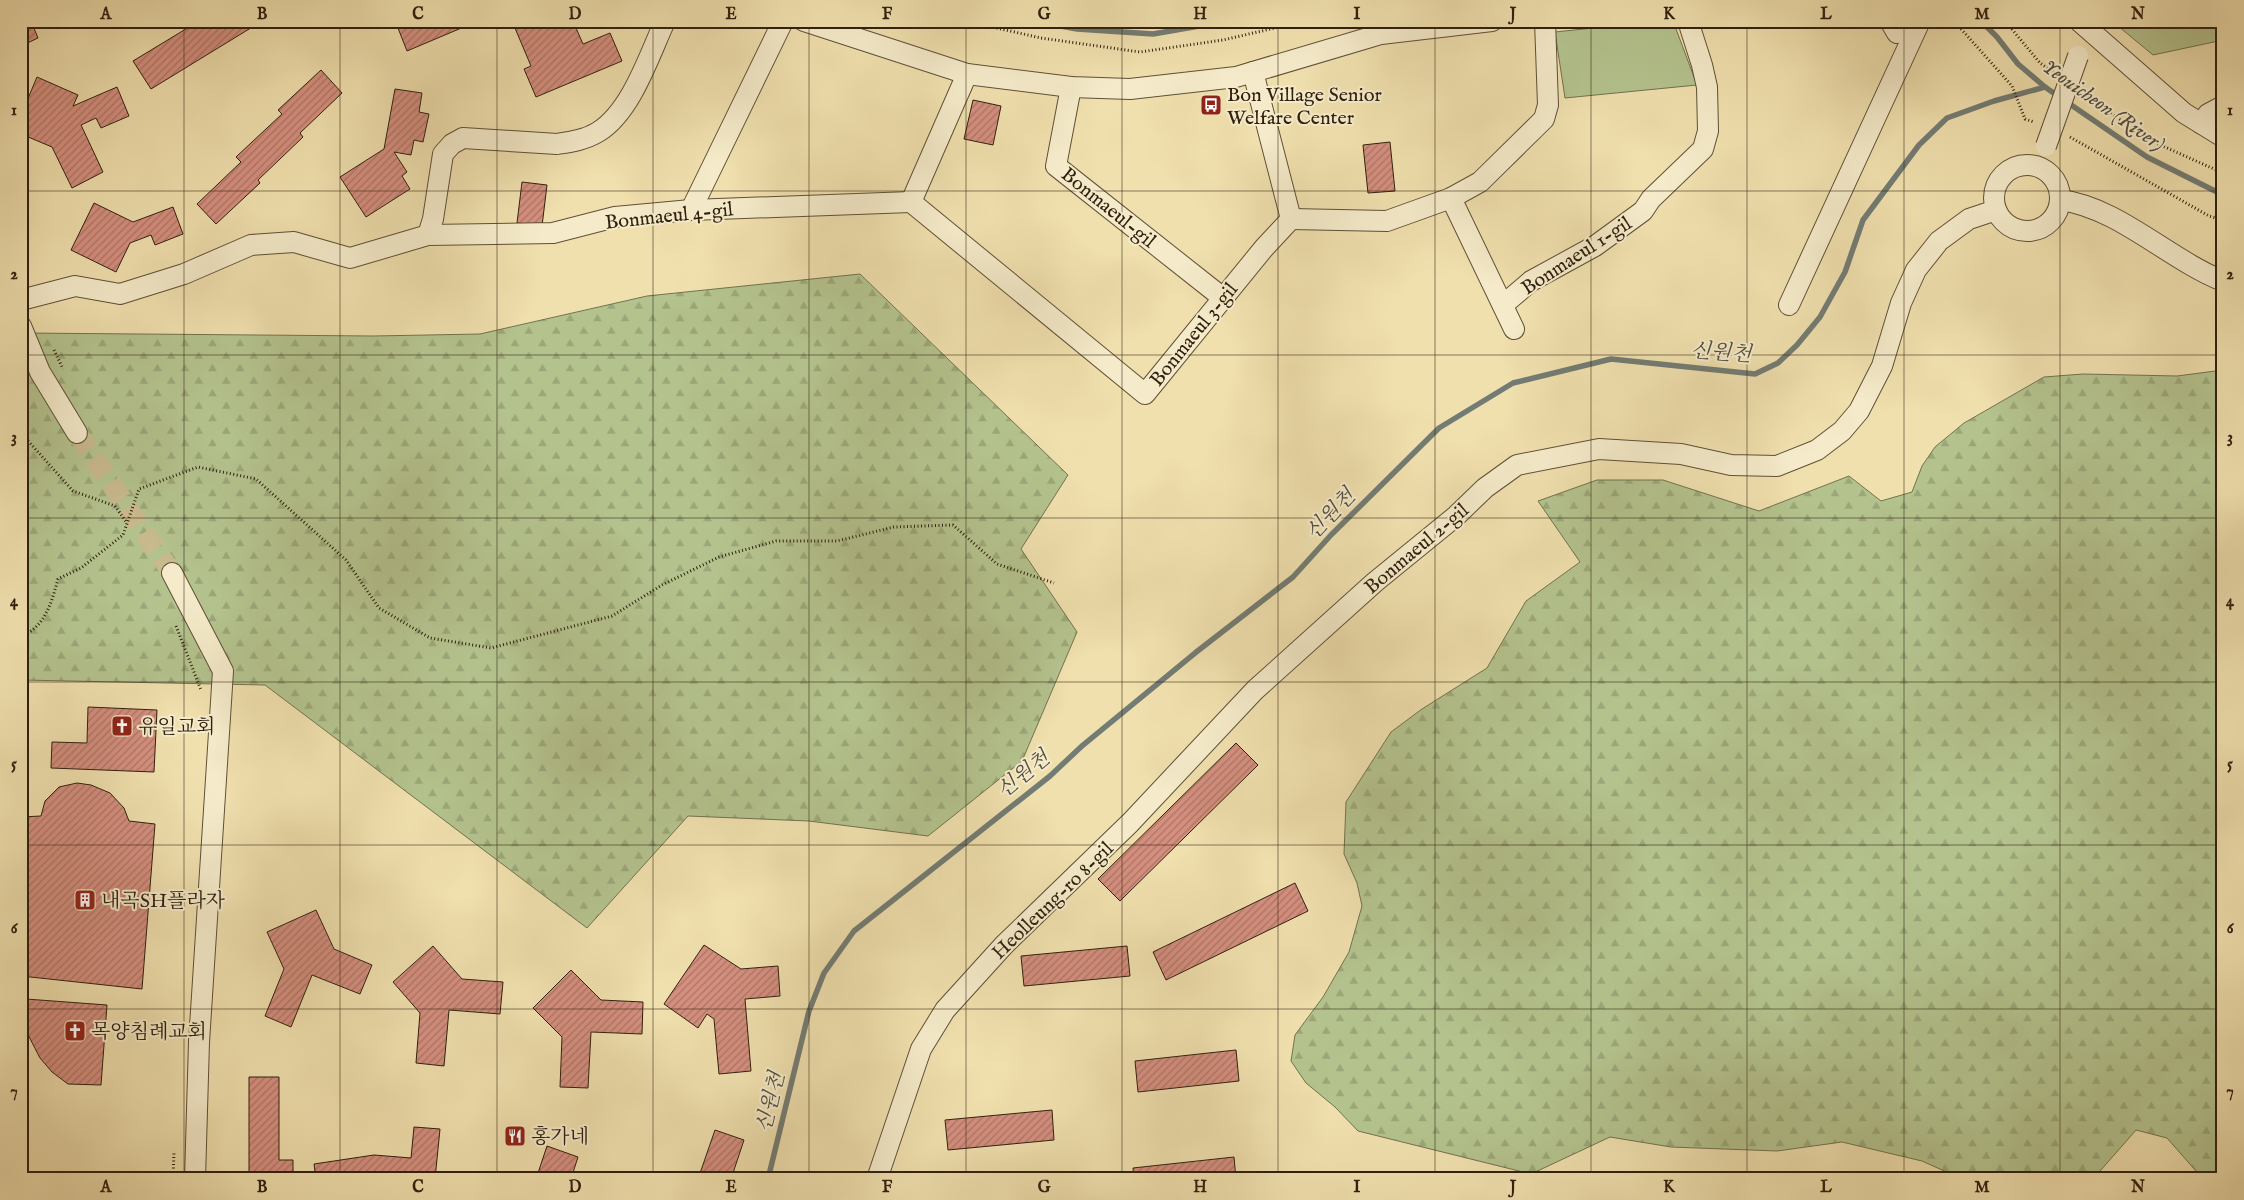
<svg xmlns="http://www.w3.org/2000/svg" width="2244" height="1200" viewBox="0 0 2244 1200" font-family="'IM FELL English','Noto Serif KR',serif">
	<style>
		.green { fill: #b4c38e; stroke: #72724e }
		.forest { fill: url(#forest-firs); stroke: #72724e }
		.lines { fill: none; stroke-linecap: round; stroke-linejoin: round }
		.stream { stroke: #737c74; stroke-width: 5.5 }
		.building { fill: url(#building-hatch); stroke: #2f200f }
		.street-tunnel { stroke: #c9ba8e; stroke-width: 20; stroke-dasharray: 20 10; stroke-linecap: butt }
		.street-casing { stroke: #5f5037; stroke-width: 22 }
		.path { stroke: #2f200f; stroke-width: 3; stroke-dasharray: 1 2.5; stroke-linecap: butt }
		.street { stroke: #f5ebca; stroke-width: 20 }
		.street-bridge-casing { stroke: #5f5037; stroke-width: 22; stroke-linecap: butt }
		.street-bridge { stroke: #f5ebca; stroke-width: 20 }
		.grid { fill: none; stroke: #2f200f; stroke-width: 1; stroke-opacity: 0.55 }
		.labels { text-anchor: middle; stroke-width: 4; stroke-linejoin: round; paint-order: stroke }
		.poi-label { font-size: 20px; fill: #2f200f; stroke: #f5ebca; text-anchor: start }
		.street-label { font-size: 20px; fill: #2f200f; stroke: #f5ebca }
		.water-label { font-size: 21px; font-style: italic; fill: #514e41; stroke: #f5ebca }
		.neatline { fill: none; stroke: #2f200f; stroke-width: 2 }
		.grid-label { font-size: 16px; text-anchor: middle; font-weight: bold; fill: #2f200f }
	</style>
	<defs>
		<pattern id="forest-firs" width="22" height="20" patternUnits="userSpaceOnUse" patternTransform="scale(1.25)"><rect width="22" height="20" fill="#b4c38e"/><path d="M5 1l3.5 6h-7zM16 11l3.5 6h-7z" fill="#9ba779"/></pattern>
		<pattern id="building-hatch" width="6" height="6" patternUnits="userSpaceOnUse" patternTransform="scale(1.25)"><rect width="6" height="6" fill="#d58f7f"/><path d="M-1 1l2-2M0 6l6-6M5 7l2-2" fill="none" stroke="#ad7466"/></pattern>
	</defs>
	<rect width="100%" height="100%" fill="#f0e0ae"/>
	<filter id="stains"><feTurbulence type="fractalNoise" baseFrequency=".004" numOctaves="4"/><feColorMatrix values="0 0 0 0 .2 0 0 0 0 .09 0 0 0 0 .02 0 0 0 .5 -.17"/></filter>
	<radialGradient id="worn" r=".72"><stop offset=".6" stop-color="#630" stop-opacity="0"/><stop offset="1" stop-color="#630" stop-opacity=".3"/></radialGradient>
	<!-- green -->
	<g class="green">
		<polygon points="1660,21 1673,21 1697,85 1565,98 1555,32"/>
		<polygon points="2112,21 2223,21 2223,40 2153,55"/>
	</g>
	<!-- forest -->
	<g class="forest">
		<polygon points="860,274 1068,475 1021,549 1077,632 1022,761 928,836 809,821 688,816 587,928 265,685 21,680 21,333 373,336 480,334 647,296"/>
		<polygon points="2223,370 2223,1179 2203,1179 2167,1138 2136,1130 2093,1179 1962,1179 1922,1161 1842,1142 1777,1151 1671,1147 1610,1137 1531,1174 1358,1131 1335,1107 1306,1083 1291,1061 1295,1035 1323,997 1349,952 1362,906 1357,883 1344,854 1346,802 1391,732 1422,709 1487,668 1526,601 1580,562 1538,501 1597,480 1663,480 1759,511 1849,476 1881,501 1912,492 1922,466 1935,447 1964,423 2044,377 2083,374 2177,376"/>
	</g>
	<g class="lines">
		<!-- stream -->
		<g class="stream">
			<polyline points="1034,21 1077,29 1153,34 1228,21"/>
			<polyline points="1981,21 1997,37 2018,64 2045,87 2147,157 2223,195"/>
			<polyline points="768,1179 809,1011 824,973 854,931 1050,776 1083,745 1195,653 1293,577 1331,535 1439,428 1513,383 1611,359 1755,374 1778,363 1797,345 1820,317 1845,272 1863,220 1919,145 1947,118 1994,101 2045,87"/>
		</g>
	</g>
	<!-- building -->
	<g class="building">
		<polygon points="21,21 31,21 38,38 21,46"/>
		<polygon points="199,21 251,21 254,26 151,89 133,61"/>
		<polygon points="400,21 478,21 407,51 396,23"/>
		<polygon points="512,21 573,21 583,44 610,33 622,61 536,97 524,69 531,66"/>
		<polygon points="321,70 342,93 300,133 303,137 258,180 260,183 216,224 197,204 241,162 236,157 282,114 278,110"/>
		<polygon points="37,77 78,95 73,106 117,87 129,116 101,128 96,118 81,125 103,172 72,188 52,147 21,134 21,115"/>
		<polygon points="395,89 422,93 419,112 429,114 423,142 414,140 411,155 394,152 407,172 402,176 410,189 366,217 340,177 384,149"/>
		<polygon points="973,100 1001,106 993,145 964,139"/>
		<polygon points="1390,142 1395,191 1368,193 1363,145"/>
		<polygon points="522,182 547,185 542,226 517,223"/>
		<polygon points="94,203 133,222 173,207 183,234 155,245 151,235 130,243 116,272 71,250"/>
		<polygon points="88,707 157,710 154,772 51,768 52,742 87,743"/>
		<polygon points="1236,743 1258,765 1120,901 1098,879"/>
		<polygon points="77,783 91,785 110,793 124,808 129,821 155,824 142,989 21,976 21,817 41,816 45,801 59,787"/>
		<polygon points="1295,883 1308,911 1166,980 1153,952"/>
		<polygon points="316,910 334,949 372,965 360,994 312,975 291,1027 265,1016 284,969 267,932"/>
		<polygon points="704,945 741,969 778,966 780,996 745,999 751,1071 719,1074 714,1019 707,1014 698,1028 664,1004"/>
		<polygon points="433,946 462,979 503,982 500,1014 449,1010 444,1066 416,1063 420,1013 393,982"/>
		<polygon points="1127,946 1130,976 1024,986 1021,956"/>
		<polygon points="571,970 601,1000 643,1002 642,1034 591,1032 588,1088 560,1087 562,1037 533,1008"/>
		<polygon points="26,999 107,1005 101,1085 68,1084 52,1072 40,1058 23,1025"/>
		<polygon points="1236,1050 1239,1081 1138,1092 1135,1061"/>
		<polygon points="249,1077 279,1077 279,1160 293,1160 293,1179 249,1179"/>
		<polygon points="1052,1110 1054,1140 948,1150 945,1120"/>
		<polygon points="414,1127 440,1129 435,1179 316,1179 314,1164 374,1155 411,1158"/>
		<polygon points="715,1130 744,1140 731,1179 698,1179"/>
		<polygon points="547,1146 578,1157 571,1179 536,1179"/>
		<polygon points="1234,1157 1236,1179 1134,1179 1133,1168"/>
	</g>
	<g class="lines">
		<!-- street-tunnel -->
		<polyline class="street-tunnel" points="77,433 172,573"/>
		<!-- street casing -->
		<g class="street-casing">
			<g id="street">
				<polyline points="804,21 967,74 1071,87 1130,89 1236,77 1381,34 1492,21"/>
				<polyline points="1890,21 1897,33"/>
				<polyline points="2079,21 2184,113 2223,137"/>
				<polyline points="967,74 911,202 1145,394 1264,248 1291,219 1253,72"/>
				<polyline points="1071,87 1056,166 1223,298"/>
				<polyline points="2202,124 2208,114 2223,106"/>
				<circle cx="2027" cy="198" r="33"/>
				<polyline points="1451,198 1514,329"/>
				<path d="M2061,200C2119,208 2168,259 2223,281"/>
				<polyline points="691,210 783,21"/>
				<polyline points="1291,219 1387,221 1451,198 1480,182 1544,119 1548,105 1545,21"/>
				<path d="M428,235L433,219L443,154L452,144L463,138L557,144C570,142 585,140 598,132C631,112 649,56 665,21"/>
				<polyline points="21,300 75,286 120,294 184,274 251,245 294,242 350,258 428,235 553,233 615,217 691,210 911,202"/>
				<polyline points="1503,305 1531,281 1595,246 1643,211 1651,199 1703,149 1708,131 1707,87 1702,65 1688,21"/>
				<polyline points="1789,305 1920,21"/>
				<polyline points="21,326 40,372 77,433"/>
				<polyline points="172,573 223,671 199,1042 195,1179"/>
				<polyline points="877,1179 921,1049 945,1010 1004,945 1130,823 1255,690 1375,582 1456,516 1485,488 1517,465 1599,449 1681,454 1731,465 1777,466 1817,450 1842,431 1859,411 1882,366 1901,303 1916,270 1939,241 1969,219 1996,210"/>
			</g>
		</g>
		<!-- path -->
		<g class="path">
			<polyline points="966,21 1041,38 1140,52 1223,40 1305,21"/>
			<polyline points="1954,21 2012,86 2025,119 2034,122"/>
			<polyline points="2005,21 2040,63 2053,72"/>
			<polyline points="2085,95 2147,139 2223,173"/>
			<polyline points="2070,137 2209,216 2223,220"/>
			<polyline points="54,350 63,369"/>
			<polyline points="21,433 73,491 115,506 127,523"/>
			<polyline points="176,626 201,690"/>
			<path d="M21,636C45,628 52,601 58,579L81,568L123,535L139,489L198,467L256,479L346,560L379,608L430,638L491,648L612,616L662,585L719,557L776,541H837L894,527L953,525L997,564L1054,583"/>
			<polyline points="173,1179 174,1152"/>
		</g>
		<!-- street -->
		<use href="#street" class="street"/>
		<!-- street-bridge casing -->
		<g class="street-bridge-casing">
			<polyline id="street-bridge" points="2046,146 2078,56"/>
		</g>
		<!-- street-bridge -->
		<use href="#street-bridge" class="street-bridge"/>
	</g>
	<!-- grid -->
	<path class="grid" d="M184,21V1179M340,21V1179M497,21V1179M653,21V1179M809,21V1179M966,21V1179M1122,21V1179M1278,21V1179M1435,21V1179M1591,21V1179M1747,21V1179M1904,21V1179M2060,21V1179M21,191H2223M21,355H2223M21,518H2223M21,682H2223M21,845H2223M21,1009H2223"/>
	<!-- icons -->
	<defs>
		<g id="bus-square" transform="scale(1.125)"><rect x="-9" y="-9" width="18" height="18" rx="4" fill="#8f2418" stroke="#f5ebca"/><path d="M-5-6H5V4H4V6H2V4H-2V6H-4V4H-5ZM-3.5-4V0h7V-4ZM-3.5 1.2v1.5H-2V1.2ZM2 1.2v1.5H3.5V1.2Z" fill="#fff"/></g>
		<g id="church-square" transform="scale(1.125)"><rect x="-9" y="-9" width="18" height="18" rx="4" fill="#8f2418" stroke="#f5ebca"/><path d="M-1.2-6h2.4v3.5h3.3v2.4h-3.3V6h-2.4V-.1h-3.3v-2.4h3.3Z" fill="#fff"/></g>
		<g id="building-square" transform="scale(1.125)"><rect x="-9" y="-9" width="18" height="18" rx="4" fill="#8f2418" stroke="#f5ebca"/><path d="M-4-6H4V6H1V3H-1V6H-4ZM-2.5-4.3h1.7v1.8h-1.7ZM.8-4.3h1.7v1.8H.8ZM-2.5-1h1.7V.8h-1.7ZM.8-1h1.7V.8H.8Z" fill="#fff"/></g>
		<g id="restaurant-square" transform="scale(1.125)"><rect x="-9" y="-9" width="18" height="18" rx="4" fill="#8f2418" stroke="#f5ebca"/><path d="M-5-6h1v4h1v-4h1v4h1v-4h1v5L-1.5 .5V6h-2V.5L-5-1ZM5-6V6H3V1.5H1.5Q1.5-4 5-6Z" fill="#fff"/></g>
	</defs>
	<g fill-rule="evenodd">
		<use href="#bus-square" x="1211" y="105"/>
		<use href="#church-square" x="122" y="726"/>
		<use href="#building-square" x="85" y="900"/>
		<use href="#church-square" x="75" y="1031"/>
		<use href="#restaurant-square" x="515" y="1136"/>
	</g>
	<g class="labels">
		<!-- poi labels -->
		<g class="poi-label">
			<text x="1227" y="101">Bon Village Senior<tspan x="1227" dy="23">Welfare Center</tspan></text>
			<text x="138" y="733">유일교회</text>
			<text x="101" y="907">내곡SH플라자</text>
			<text x="91" y="1038">목양침례교회</text>
			<text x="531" y="1143">홍가네</text>
		</g>
		<!-- street labels -->
		<g class="street-label">
			<text transform="translate(1109 207) rotate(39)" y="7">Bonmaeul-gil</text>
			<text transform="translate(669 215) rotate(-6)" y="7">Bonmaeul 4-gil</text>
			<text transform="translate(1576 255) rotate(-33)" y="7">Bonmaeul 1-gil</text>
			<text transform="translate(1193 334) rotate(-51)" y="7">Bonmaeul 3-gil</text>
			<text transform="translate(1416 548) rotate(-40)" y="7">Bonmaeul 2-gil</text>
			<text transform="translate(1052 900) rotate(-44)" y="7">Heolleung-ro 8-gil</text>
		</g>
		<!-- water labels -->
		<g class="water-label">
			<text transform="translate(2104 105) rotate(35)" y="7">Yeouicheon (River)</text>
			<text transform="translate(1721 352) rotate(4)" y="7">신원천</text>
			<text transform="translate(1330 514) rotate(-46)" y="7">신원천</text>
			<text transform="translate(1023 774) rotate(-39)" y="7">신원천</text>
			<text transform="translate(770 1102) rotate(-76)" y="7">신원천</text>
		</g>
	</g>
	<!-- margin -->
	<rect width="2244" height="1200" fill="none" stroke="#f0e0ae" stroke-width="55"/>
	<rect x="28" y="28" width="2188" height="1144" class="neatline"/>
	<g class="grid-label">
		<text x="106" y="19">A</text>
		<text x="262" y="19">B</text>
		<text x="418" y="19">C</text>
		<text x="575" y="19">D</text>
		<text x="731" y="19">E</text>
		<text x="887" y="19">F</text>
		<text x="1044" y="19">G</text>
		<text x="1200" y="19">H</text>
		<text x="1357" y="19">I</text>
		<text x="1513" y="19">J</text>
		<text x="1669" y="19">K</text>
		<text x="1826" y="19">L</text>
		<text x="1982" y="19">M</text>
		<text x="2138" y="19">N</text>
		<text x="14" y="115">1</text>
		<text x="2230" y="115">1</text>
		<text x="14" y="279">2</text>
		<text x="2230" y="279">2</text>
		<text x="14" y="442">3</text>
		<text x="2230" y="442">3</text>
		<text x="14" y="606">4</text>
		<text x="2230" y="606">4</text>
		<text x="14" y="769">5</text>
		<text x="2230" y="769">5</text>
		<text x="14" y="933">6</text>
		<text x="2230" y="933">6</text>
		<text x="14" y="1096">7</text>
		<text x="2230" y="1096">7</text>
		<text x="106" y="1192">A</text>
		<text x="262" y="1192">B</text>
		<text x="418" y="1192">C</text>
		<text x="575" y="1192">D</text>
		<text x="731" y="1192">E</text>
		<text x="887" y="1192">F</text>
		<text x="1044" y="1192">G</text>
		<text x="1200" y="1192">H</text>
		<text x="1357" y="1192">I</text>
		<text x="1513" y="1192">J</text>
		<text x="1669" y="1192">K</text>
		<text x="1826" y="1192">L</text>
		<text x="1982" y="1192">M</text>
		<text x="2138" y="1192">N</text>
	</g>
	<rect width="100%" height="100%" filter="url(#stains)"/>
	<rect width="100%" height="100%" fill="url(#worn)"/>
</svg>
